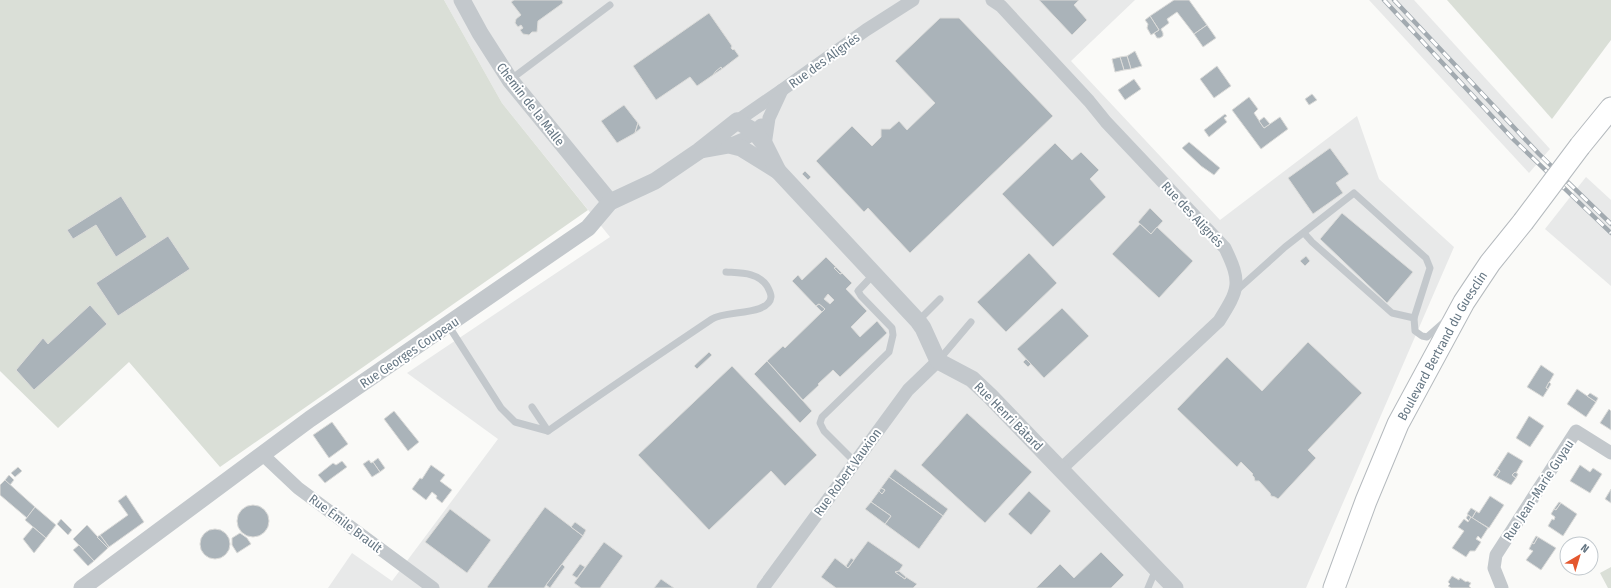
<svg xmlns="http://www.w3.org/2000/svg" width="1611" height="588" viewBox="0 0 1611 588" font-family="'Fira Sans Condensed',sans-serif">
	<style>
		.built { fill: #e8e9e9 }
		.green { fill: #dadfd7 }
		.building { fill: #aab3b9; stroke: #dcdcda; fill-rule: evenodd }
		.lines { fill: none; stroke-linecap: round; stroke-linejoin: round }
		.primary-casing { stroke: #b5babe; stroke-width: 23 }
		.service { stroke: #c3c8cc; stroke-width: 7 }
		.minor { stroke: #c3c8cc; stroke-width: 13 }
		.tertiary { stroke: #c3c8cc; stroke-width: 17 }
		.primary { stroke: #fff; stroke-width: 21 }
		.rail-casing { stroke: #a2aab0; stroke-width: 4.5 }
		.rail { stroke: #fff; stroke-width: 3; stroke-dasharray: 9; stroke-linecap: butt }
		.primary-bridge-casing { stroke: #b5babe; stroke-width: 23; stroke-linecap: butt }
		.primary-bridge { stroke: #fff; stroke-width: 21 }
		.labels { text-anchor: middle; stroke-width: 4; stroke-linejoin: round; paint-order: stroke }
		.street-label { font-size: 13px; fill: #657683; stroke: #fff }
	</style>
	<rect width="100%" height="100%" fill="#fafaf8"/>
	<!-- built -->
	<g class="built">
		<polygon points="444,0 1135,0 1071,61 1220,220 1357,116 1379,179 1454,247 1306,588 328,588 352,553 392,581 498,439 407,373 610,237 502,103"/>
		<polygon points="1369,0 1414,0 1550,149 1529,173"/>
		<polygon points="1586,177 1611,200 1611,286 1545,229"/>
	</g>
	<!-- green -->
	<g class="green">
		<polygon points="0,0 444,0 502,103 588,210 220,467 129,362 58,428 0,371"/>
		<polygon points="1447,0 1611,0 1611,40 1552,119"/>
		<polygon points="1611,567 1611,588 1608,588 1600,573"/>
	</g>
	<!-- building -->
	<g class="building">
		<polygon points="514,0 562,0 563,3 538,21 537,32 532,32 529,35 523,34 520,30 523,28 521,25 518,27 515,23 516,19 521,15 511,2"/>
		<polygon points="1039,0 1079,0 1074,5 1087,20 1072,35"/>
		<polygon points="1174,0 1189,0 1207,25 1194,34 1177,12 1167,19 1169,23 1161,29 1163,33 1163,36 1160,38 1157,38 1154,33 1159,30 1150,16"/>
		<polygon points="709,13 732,46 731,48 733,50 734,49 739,56 722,69 721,67 713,75 697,86 690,77 656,100 633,66"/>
		<polygon points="1150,16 1159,30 1151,35 1147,28 1148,24 1145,20"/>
		<polygon points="940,18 959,18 1053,116 910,253 868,208 864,212 816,161 852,126 872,146 881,137 881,129 890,129 899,121 907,130 935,103 895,61"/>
		<polygon points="1207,25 1216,38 1203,47 1194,34"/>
		<polygon points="1135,51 1142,66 1131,69 1127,56"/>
		<polygon points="1127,56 1131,69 1124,70 1120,57"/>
		<polygon points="1120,57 1124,70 1115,72 1112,59"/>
		<polygon points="1217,66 1231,86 1214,98 1200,79"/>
		<polygon points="721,67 722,69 713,75 716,71"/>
		<polygon points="1134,79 1141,89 1125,100 1118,90"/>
		<polygon points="1312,94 1317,100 1309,105 1305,99"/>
		<polygon points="1249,97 1258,109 1254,113 1264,128 1280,117 1288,129 1261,149 1232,110"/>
		<polygon points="624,105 638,123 635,133 617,143 601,121"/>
		<polygon points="1225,114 1227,116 1224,118 1227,122 1209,137 1204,130"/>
		<polygon points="1264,117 1270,124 1264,128 1259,121"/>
		<polygon points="638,123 641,128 635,133"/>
		<polygon points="1189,142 1220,168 1214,175 1201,166 1182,148"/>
		<polygon points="1055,143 1072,160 1081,152 1099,170 1090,179 1106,197 1053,247 1002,194"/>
		<polygon points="1330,148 1349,174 1336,183 1343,193 1313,214 1288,178"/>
		<polygon points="805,171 811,177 808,180 802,174"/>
		<polygon points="121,196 147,237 116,257 96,225 73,239 67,230"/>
		<polygon points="1150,208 1163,221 1151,234 1138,222"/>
		<polygon points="1342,213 1413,272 1387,303 1320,239"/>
		<polygon points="1140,224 1151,234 1157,227 1193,261 1159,298 1112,254"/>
		<polygon points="168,236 190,269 118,316 96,283"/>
		<polygon points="1029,253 1057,283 1006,332 977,302"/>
		<polygon points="1306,256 1310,261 1305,266 1300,261"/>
		<path d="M826,257L836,267L834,268L840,274L842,273L852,283L846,289L867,311L851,327L860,337L877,321L887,333L840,377L833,370L818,384L819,385L803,400L767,361L783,346L785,348L825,309L819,304L816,306L792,281L798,275L802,280ZM828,294L834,300L830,304L824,299Z"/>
		<polygon points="836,267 842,273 840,274 834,268"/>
		<polygon points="819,304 825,309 822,312 816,306"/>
		<polygon points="90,305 107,324 34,390 16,370 43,338 48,344"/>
		<polygon points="1062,308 1089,336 1044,378 1017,349"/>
		<polygon points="1308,342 1362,393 1308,450 1316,458 1278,499 1275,497 1271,496 1270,493 1259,481 1255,481 1254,477 1252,475 1253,474 1241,462 1237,467 1177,409 1227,357 1262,391"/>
		<polygon points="709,352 712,355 697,369 694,366"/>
		<polygon points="1026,359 1031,364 1028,367 1023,362"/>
		<polygon points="767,361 812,411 800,423 754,374"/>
		<polygon points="1541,365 1554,374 1546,388 1548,389 1543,397 1527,387"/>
		<polygon points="732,366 817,455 785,486 771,471 709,530 638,455"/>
		<polygon points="1549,382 1551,384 1548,389 1546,388"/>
		<polygon points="1577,389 1596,402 1586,417 1567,404"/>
		<polygon points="1590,393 1598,398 1596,402 1587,396"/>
		<polygon points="1609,409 1611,411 1611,430 1600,423"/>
		<polygon points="394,411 419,442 408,451 384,419"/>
		<polygon points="967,413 1032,472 985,523 921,465"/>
		<polygon points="1529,416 1544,426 1530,447 1516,438"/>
		<polygon points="332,422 348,444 329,458 313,435"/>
		<polygon points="1508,452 1523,461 1516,473 1512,475 1516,478 1511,485 1496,477 1500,471 1497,469"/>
		<polygon points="378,458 385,468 380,472 373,462"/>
		<polygon points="369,460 371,463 373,462 380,472 372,477 363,464"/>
		<polygon points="342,461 347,467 325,483 318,475 333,463 336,465"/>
		<polygon points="431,465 445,475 440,481 452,490 442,503 436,498 437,496 432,492 426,500 412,489 420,478 422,479"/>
		<polygon points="1580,465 1590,472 1593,468 1602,474 1590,493 1570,481"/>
		<polygon points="18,467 22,471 15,477 11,473"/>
		<polygon points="895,469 948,509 943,516 889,477"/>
		<polygon points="1497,469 1500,471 1496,477 1493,475"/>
		<polygon points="1515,472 1518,474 1516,478 1512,475"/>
		<polygon points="9,475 14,480 10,485 5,480"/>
		<polygon points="889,477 943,516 919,549 885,524 891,516 871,502 879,491 882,494 885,490 881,488"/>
		<polygon points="5,480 35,507 27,518 0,495 0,485"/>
		<polygon points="881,488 885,490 882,494 879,491"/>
		<polygon points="1611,489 1611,503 1605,499"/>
		<polygon points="1029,491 1051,511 1031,535 1008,514"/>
		<polygon points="126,495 144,522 109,547 100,535 128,515 118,501"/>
		<polygon points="1490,496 1504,505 1489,528 1472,518 1476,511 1479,513"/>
		<polygon points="871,502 891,516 885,524 865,509"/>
		<polygon points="1559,502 1561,503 1556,510 1554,509"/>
		<polygon points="1561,503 1577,514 1563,536 1548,526 1552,519 1554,520 1555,517 1551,514 1554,509 1556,510"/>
		<circle cx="253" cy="521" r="16"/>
		<polygon points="35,507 56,525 46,538 25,520"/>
		<polygon points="545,507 583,536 544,588 488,588 487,587"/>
		<polygon points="1471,508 1476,511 1472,518 1467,514"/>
		<polygon points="450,509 491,540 467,573 425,542"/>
		<polygon points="1468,515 1471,517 1469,521 1466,518"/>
		<polygon points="1471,517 1488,528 1481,539 1478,536 1476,539 1481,542 1475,551 1470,551 1466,557 1452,548 1464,531 1458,527 1464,519 1468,522"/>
		<polygon points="61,519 72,530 68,535 57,524"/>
		<polygon points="575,522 586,530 583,536 571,527"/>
		<polygon points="87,525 108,548 94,561 73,539"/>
		<polygon points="33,527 46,538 34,553 23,539"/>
		<circle cx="215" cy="544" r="15"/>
		<polygon points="240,533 247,538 251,544 237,553 232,545 232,538"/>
		<polygon points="100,535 109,547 108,548 97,537"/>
		<polygon points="1536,536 1538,537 1534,544 1532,543"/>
		<polygon points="1538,537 1556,548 1541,570 1526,560 1533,551 1529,549 1532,543 1534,544"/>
		<polygon points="868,541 903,565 899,571 895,572 905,579 906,577 917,584 913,588 836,588 821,577 835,558 848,568"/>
		<polygon points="604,542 623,556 600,588 581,588 574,583"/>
		<polygon points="79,545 94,561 88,566 73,550"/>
		<polygon points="1101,552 1124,575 1111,588 1036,588 1060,564 1074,578"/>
		<polygon points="851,558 854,560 848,568 846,566"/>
		<polygon points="562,564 565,567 550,588 546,585"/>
		<polygon points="580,564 585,567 577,578 572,575"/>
		<polygon points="899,571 906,577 905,579 895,572"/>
		<polygon points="1452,576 1459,580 1460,578 1466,582 1467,581 1471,583 1469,586 1471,588 1451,588 1448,586 1450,584 1448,582"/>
		<polygon points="661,579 674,588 654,588"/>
	</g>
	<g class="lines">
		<!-- primary casing -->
		<g class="primary-casing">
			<g id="primary">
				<polyline points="1580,146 1611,108"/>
				<path id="s1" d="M1334,588L1366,501L1398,424L1464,302L1490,263L1523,222"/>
			</g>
		</g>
		<!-- service -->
		<g class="service">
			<polyline points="510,80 610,5"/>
			<polyline points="1304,233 1312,242 1392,313 1414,318"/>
			<polyline points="1236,291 1285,247 1354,193 1426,258 1430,268 1414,318 1415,331 1422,336 1427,337 1444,322"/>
			<polyline points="918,321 940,299"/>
			<path d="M448,325L501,408L515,422L548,431C602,393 657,356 712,319C725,310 769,316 771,297C771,293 769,290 767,286C758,272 740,273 726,272"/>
			<polyline points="938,361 971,322"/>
			<polyline points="532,407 548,431"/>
			<polyline points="855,462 824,431 820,423 822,417 889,352 893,335 892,328 861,296 858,291 874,274"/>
			<polyline points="1148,588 1156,569"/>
		</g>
		<!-- minor -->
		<g class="minor">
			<path d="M992,0L1001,6L1089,101L1106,122L1225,248C1242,283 1239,289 1219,321L1062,468"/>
			<polyline points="737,121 782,90 866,30 913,0"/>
			<polyline points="729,145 748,137 761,125"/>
			<polyline points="765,145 769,118 782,90"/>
			<polyline points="263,455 298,488 433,588"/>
			<polyline points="763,588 908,390 938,361"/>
			<polyline points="1502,588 1494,568 1496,555 1576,431 1611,453"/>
		</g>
		<!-- tertiary -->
		<g class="tertiary">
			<polyline points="462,0 480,33 510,80 610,202"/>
			<polyline points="701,150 729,145 741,148 778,171"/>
			<polyline points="82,588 310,419 588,228 610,202 655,181 699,151 737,121 754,131 765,145 778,171 918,321 923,328 938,361 972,379 990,396 1175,588"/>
		</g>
		<!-- primary -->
		<use href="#primary" class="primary"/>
		<!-- rail casing -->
		<g class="rail-casing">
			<g id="rail">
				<polyline points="1384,0 1514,140 1611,233"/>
				<polyline points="1394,0 1539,154 1611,224"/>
			</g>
		</g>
		<!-- rail -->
		<use href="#rail" class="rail"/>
		<!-- primary-bridge casing -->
		<g class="primary-bridge-casing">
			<polyline id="primary-bridge" points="1523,222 1580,146"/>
		</g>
		<!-- primary-bridge -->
		<use href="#primary-bridge" class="primary-bridge"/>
	</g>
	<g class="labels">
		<!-- street labels -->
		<g class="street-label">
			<text transform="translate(824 60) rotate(-36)" y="5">Rue des Alignés</text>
			<text transform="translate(531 104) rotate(52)" y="5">Chemin de la Malle</text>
			<text transform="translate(1193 214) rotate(47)" y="5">Rue des Alignés</text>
			<text dy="5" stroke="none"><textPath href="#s1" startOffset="266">Boulevard Bertrand du Guesclin</textPath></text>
			<text transform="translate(409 352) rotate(-34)" y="5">Rue Georges Coupeau</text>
			<text transform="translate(1009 416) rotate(45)" y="5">Rue Henri Bâtard</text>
			<text transform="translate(847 472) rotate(-54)" y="5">Rue Robert Vauxion</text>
			<text transform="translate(1538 490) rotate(-57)" y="5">Rue Jean-Marie Guyau</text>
			<text transform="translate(346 523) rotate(37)" y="5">Rue Émile Brault</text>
		</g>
	</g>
	<!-- north arrow -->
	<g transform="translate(1579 556) rotate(38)"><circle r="19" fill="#ffffff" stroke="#c1c8cd"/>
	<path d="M0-3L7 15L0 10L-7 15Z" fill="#e4572e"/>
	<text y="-6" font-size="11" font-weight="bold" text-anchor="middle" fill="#657683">N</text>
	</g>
</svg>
